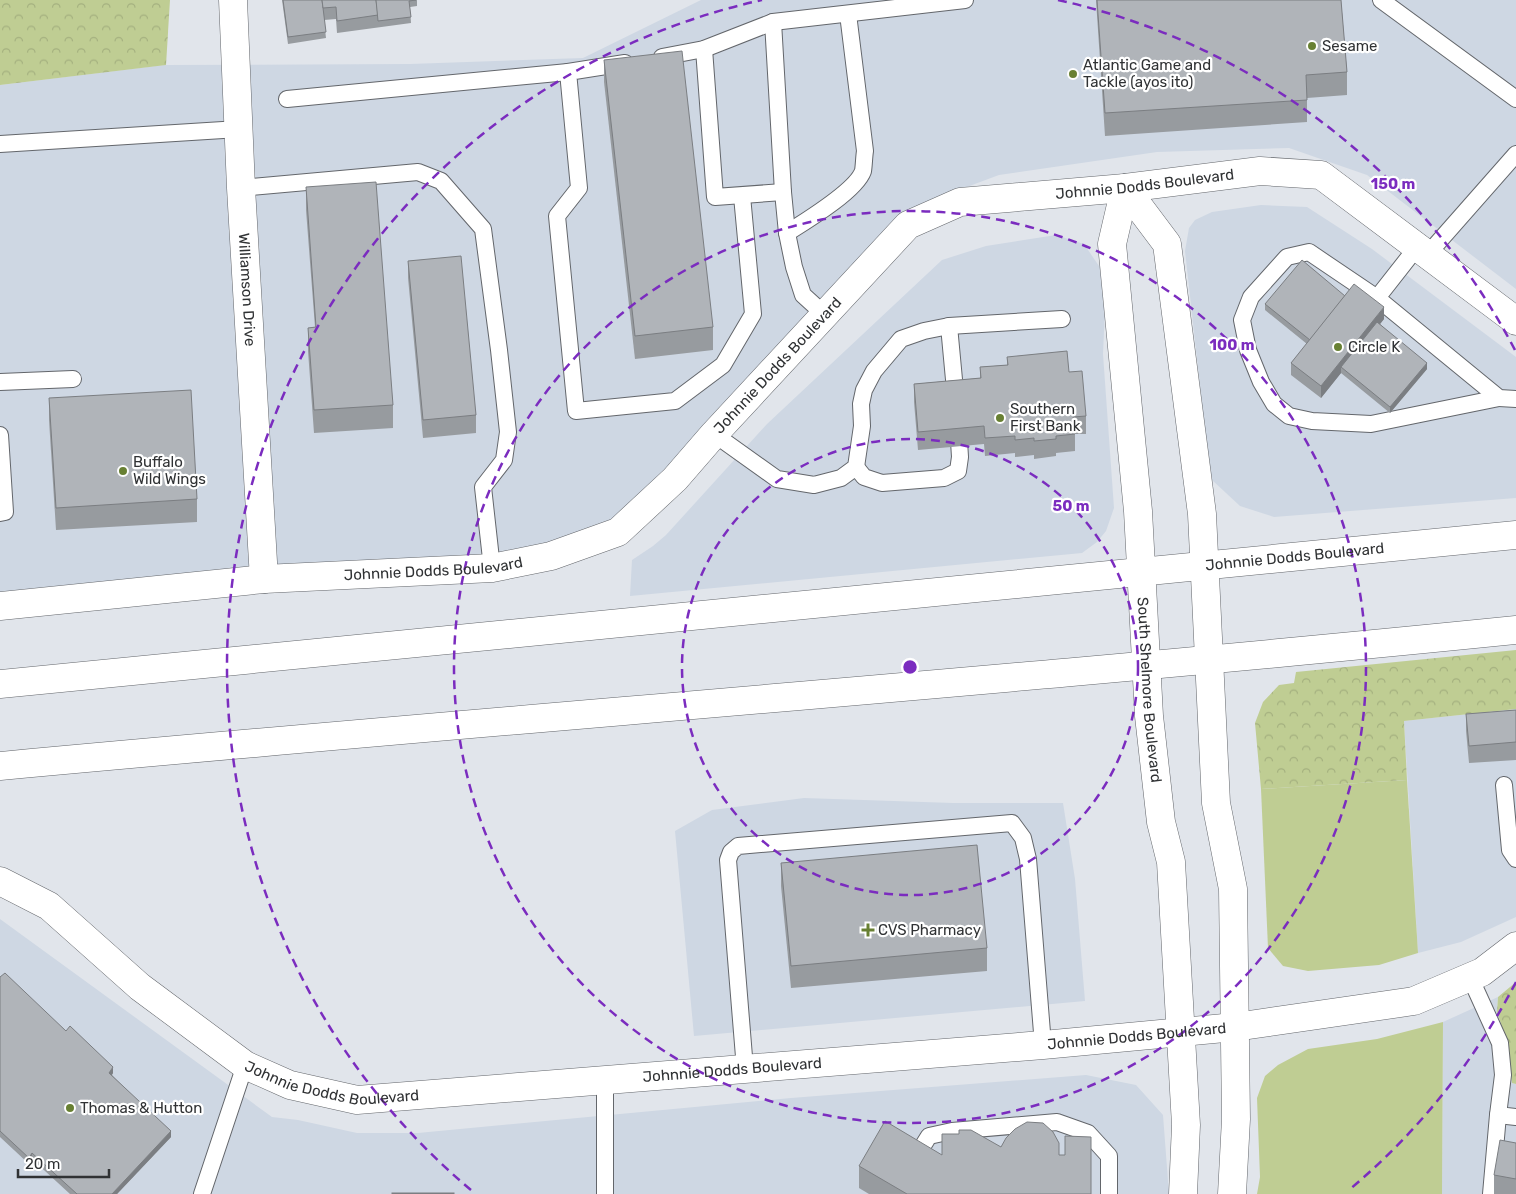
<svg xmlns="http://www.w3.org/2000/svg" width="1516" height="1194" viewBox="0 0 1516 1194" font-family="Rubik,sans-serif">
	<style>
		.built { fill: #ced7e3 }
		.green { fill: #bfcd93 }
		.forest { fill: url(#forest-crowns) }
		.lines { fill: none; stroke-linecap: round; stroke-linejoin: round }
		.service-casing { stroke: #63666b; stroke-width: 18 }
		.minor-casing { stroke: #63666b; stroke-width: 29 }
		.tertiary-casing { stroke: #63666b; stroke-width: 29 }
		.trunk-casing { stroke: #63666b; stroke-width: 29 }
		.service { stroke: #fff; stroke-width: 16 }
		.minor { stroke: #fff; stroke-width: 28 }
		.tertiary { stroke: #fff; stroke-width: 28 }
		.trunk { stroke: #fff; stroke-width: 28 }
		.wall { fill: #979b9f }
		.shaded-wall { fill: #7b7e82 }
		.building { fill: #b0b4b9; stroke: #7b7e82 }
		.ring { fill: none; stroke: #7b2cbf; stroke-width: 2.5; stroke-dasharray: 9 6 }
		.poi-dot { fill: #688033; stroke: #fff; stroke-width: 2 }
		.labels { text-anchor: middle; stroke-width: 4.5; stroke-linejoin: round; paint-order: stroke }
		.poi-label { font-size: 15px; fill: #303234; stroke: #fff; text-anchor: start }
		.street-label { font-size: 15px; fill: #303234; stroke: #fff }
		.centre { fill: #7b2cbf; stroke: #fff; stroke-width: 2.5 }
		.ring-label { font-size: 15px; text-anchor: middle; font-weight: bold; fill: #7b2cbf; stroke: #fff; stroke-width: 4.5; stroke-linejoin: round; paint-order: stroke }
	</style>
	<defs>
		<pattern id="forest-crowns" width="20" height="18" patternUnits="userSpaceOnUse" patternTransform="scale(1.25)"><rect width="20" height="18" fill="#bfcd93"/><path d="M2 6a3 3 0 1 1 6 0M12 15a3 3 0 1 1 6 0" fill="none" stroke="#a4b07f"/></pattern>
	</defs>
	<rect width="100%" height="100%" fill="#e1e5eb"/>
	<!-- built -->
	<g class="built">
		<polygon points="701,0 1516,0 1516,289 1367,175 1289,148 1157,152 999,175 929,201 636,503 581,539 526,551 0,598 0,85 164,65 410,64 583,58"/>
		<polygon points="1261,205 1307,207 1372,249 1516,357 1516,498 1274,517 1240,506 1212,480 1207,449 1185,251 1189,228 1195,220 1212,212"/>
		<polygon points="1056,235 1084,244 1103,272 1105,309 1103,354 1114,508 1106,531 1097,542 1082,553 630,596 632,560 653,546 666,535 767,424 942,260 986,246"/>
		<polygon points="1516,709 1516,917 1461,942 1418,953 1404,721"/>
		<polygon points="804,798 953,803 1063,803 1075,879 1085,1001 694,1036 675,831 712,810"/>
		<polygon points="0,919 272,1117 298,1120 357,1133 418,1133 791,1098 1086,1075 1136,1085 1163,1115 1169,1194 0,1194"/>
		<polygon points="1498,997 1497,1012 1506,1039 1512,1083 1516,1084 1516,1194 1442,1194 1443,1022"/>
	</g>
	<!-- green -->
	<g class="green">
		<polygon points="1407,780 1418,953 1379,965 1308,971 1283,966 1268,948 1261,789"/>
		<polygon points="1443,1022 1442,1194 1257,1194 1260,1177 1257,1098 1265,1076 1278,1065 1308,1049 1377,1039"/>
	</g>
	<!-- forest -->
	<g class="forest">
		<polygon points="0,0 170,0 166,65 0,85"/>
		<polygon points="1516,650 1516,709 1404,721 1407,780 1261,789 1255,723 1263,702 1279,685 1294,683 1296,672"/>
		<polygon points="1516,982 1516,1084 1512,1083 1506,1039 1497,1012 1498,997"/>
	</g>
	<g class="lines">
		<!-- service casing -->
		<g class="service-casing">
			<g id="service">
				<polyline points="1381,0 1516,99"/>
				<polyline points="773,22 783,192 787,233 794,267 803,295 825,315"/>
				<polyline points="704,49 715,197 783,192"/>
				<polyline points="662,57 704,49 773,22 965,0"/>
				<polyline points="625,63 568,72 579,188 557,216 576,411 675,401 723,365 753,314 742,196"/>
				<polyline points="287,99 568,72"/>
				<polyline points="0,144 239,129"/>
				<polyline points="241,188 418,172 441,181 483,229 499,350 508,432 504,460 483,487 492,568"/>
				<path d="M787,233C806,221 856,191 863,171C864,165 864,157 865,151L848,14"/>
				<polyline points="1417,247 1377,298 1499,398 1516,399"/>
				<polyline points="1427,255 1516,154"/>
				<polyline points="1377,298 1309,252 1287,257 1251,297 1242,320 1248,350 1261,382 1274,404 1289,416 1312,421 1371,424 1499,398"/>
				<polyline points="949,326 956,401"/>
				<polyline points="0,382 73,379"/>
				<polyline points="714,434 777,479 814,485 841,478 856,467 862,426 861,404 864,390 874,371 901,339 924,331 949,326 1062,319"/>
				<polyline points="0,435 5,512 0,513"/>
				<polyline points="856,467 864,477 882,483 944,478 958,471 960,457 958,425"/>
				<polyline points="1504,785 1510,850 1516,859"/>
				<polyline points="1470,977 1500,1043 1503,1075 1498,1115 1516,1117"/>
				<polyline points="745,1069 728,860 731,852 738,846 1012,823 1023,838 1028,859 1043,1045"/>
				<polyline points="605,1080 605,1194"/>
				<polyline points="914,1160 929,1136 952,1131 1057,1122 1088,1133 1109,1156 1109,1194"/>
				<polyline points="202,1194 245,1065"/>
				<polyline points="1491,1194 1498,1115"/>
			</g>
		</g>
		<!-- minor casing -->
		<g class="minor-casing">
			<g id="minor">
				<path id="s1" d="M233,0L241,188L264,579"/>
			</g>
		</g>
		<!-- tertiary casing -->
		<g class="tertiary-casing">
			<g id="tertiary">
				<polyline points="1125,188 1167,244 1202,514 1216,803 1233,889 1236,1119 1232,1194"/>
				<path id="s2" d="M1125,188L1112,244L1138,511L1149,716L1161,822L1171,862L1186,1125L1183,1194"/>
				<path id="s3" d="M0,606L264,579L492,568L551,556L618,532L675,479L714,434L908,225L960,202L1125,188L1260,171L1321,175L1516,321"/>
				<path id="s4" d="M0,881L49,906L140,987L245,1065L290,1085L357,1100L1043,1045L1235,1027L1414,1001L1482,972L1516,946"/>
			</g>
		</g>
		<!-- trunk casing -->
		<g class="trunk-casing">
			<g id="trunk">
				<path id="s5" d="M0,684L1516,535"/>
				<path d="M0,766C505,719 1011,681 1516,630"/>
			</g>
		</g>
		<!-- service -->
		<use href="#service" class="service"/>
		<!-- minor -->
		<use href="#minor" class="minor"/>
		<!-- tertiary -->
		<use href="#tertiary" class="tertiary"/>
		<!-- trunk -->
		<use href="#trunk" class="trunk"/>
	</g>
	<!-- wall -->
	<g class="wall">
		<polygon points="282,0 417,0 417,6 410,7 411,23 337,33 336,19 324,20 326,38 288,44"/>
		<polygon points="1096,0 1341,0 1347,72 1347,95 1307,98 1307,122 1105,136"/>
		<polygon points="604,60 713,327 713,350 635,359 604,82"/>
		<polygon points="306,187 393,405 393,428 314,433 308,351 308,328 315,327 306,210"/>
		<polygon points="408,261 476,415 476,433 423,438 408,278"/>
		<polygon points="1345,296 1384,319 1380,324 1427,369 1390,413 1341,373 1321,398 1291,375 1291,363 1307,344 1265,310 1265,304"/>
		<polygon points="1007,357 1069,372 1086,416 1086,434 1075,434 1075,451 1056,453 1056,456 1034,459 1034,455 1015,457 1015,453 985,456 984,444 918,450 914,402 914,384 980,378 980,367 1007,365"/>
		<polygon points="49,398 197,499 197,522 56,530 49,420"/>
		<polygon points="1516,710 1516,760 1469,763 1466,731 1466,714"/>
		<polygon points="781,863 987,948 987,971 791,988 781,886"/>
		<polygon points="0,977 66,1031 113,1073 112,1075 171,1137 117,1194 70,1194 32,1159 29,1164 0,1137"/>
		<polygon points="1516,1143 1516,1194 1494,1194 1494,1175"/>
		<polygon points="1001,1147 1059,1155 1091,1194 869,1194 859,1188 859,1166"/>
	</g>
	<!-- shaded-wall -->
	<g class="shaded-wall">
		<polygon points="1384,307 1384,319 1344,369 1341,367 1341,373 1321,398 1321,386"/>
		<polygon points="1427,363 1427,369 1390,413 1390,407"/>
		<polygon points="113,1067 113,1073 109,1079 109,1073"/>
		<polygon points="171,1131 171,1137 117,1194 112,1194"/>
		<polygon points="32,1153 32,1159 29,1164 29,1158"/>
	</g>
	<!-- building -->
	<g class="building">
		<polygon points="283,0 322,0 326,32 288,37"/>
		<polygon points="322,0 376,0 378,15 337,21 336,7 323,8"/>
		<polygon points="376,0 416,0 409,1 411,17 378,21"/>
		<polygon points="1097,0 1341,0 1347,72 1306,75 1307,100 1105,113"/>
		<polygon points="682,51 713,327 635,336 604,60"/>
		<polygon points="376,182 393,405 314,410 308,328 316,327 306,187"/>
		<polygon points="461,256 476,415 423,420 408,261"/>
		<polygon points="1302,260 1345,296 1310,340 1265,304"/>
		<polygon points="1354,284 1384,307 1321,386 1291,363"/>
		<polygon points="1377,322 1427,363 1390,407 1341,367"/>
		<polygon points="1067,351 1069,372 1082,371 1086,416 1073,417 1075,434 1056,436 1056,439 1034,441 1034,438 1015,440 1015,436 985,438 984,426 918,432 914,384 981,378 980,367 1008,365 1007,357"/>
		<polygon points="191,390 197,499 56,508 49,398"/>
		<polygon points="1516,710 1516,742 1469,746 1466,714"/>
		<polygon points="977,845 987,948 791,966 781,863"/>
		<polygon points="5,973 66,1031 70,1026 113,1067 109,1073 171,1131 112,1194 77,1194 32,1153 29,1158 0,1131 0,977"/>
		<polygon points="885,1121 942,1155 942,1134 959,1134 959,1130 971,1130 1001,1147 1006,1138 1015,1129 1027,1122 1043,1123 1053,1132 1059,1143 1059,1155 1065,1155 1065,1136 1091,1137 1091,1194 907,1194 859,1166"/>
		<polygon points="1500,1140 1516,1143 1516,1179 1494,1175"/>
		<rect x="392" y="1193" width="62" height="1"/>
	</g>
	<!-- distance rings -->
	<g class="ring">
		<circle cx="910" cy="667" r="228"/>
		<circle cx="910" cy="667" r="456"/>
		<path d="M1516 982A683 683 0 0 1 1349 1190M471 1190A683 683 0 0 1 762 0M1058 0A683 683 0 0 1 1516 352"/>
	</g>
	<!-- markers -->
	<g class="poi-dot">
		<circle cx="1312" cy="46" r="5"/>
		<circle cx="1073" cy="74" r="5"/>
		<circle cx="1338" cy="347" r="5"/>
		<circle cx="1000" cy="418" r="5"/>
		<circle cx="123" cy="471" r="5"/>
		<path d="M865.5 922.5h5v5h5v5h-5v5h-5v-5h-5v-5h5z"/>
		<circle cx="70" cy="1108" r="5"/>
	</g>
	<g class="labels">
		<!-- poi labels -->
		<g class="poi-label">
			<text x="1322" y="51">Sesame</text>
			<text x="1083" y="70">Atlantic Game and<tspan x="1083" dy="17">Tackle (ayos ito)</tspan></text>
			<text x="1348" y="352">Circle K</text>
			<text x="1010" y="414">Southern<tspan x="1010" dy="17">First Bank</tspan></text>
			<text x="133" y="467">Buffalo<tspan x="133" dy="17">Wild Wings</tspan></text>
			<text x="878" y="935">CVS Pharmacy</text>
			<text x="80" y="1113">Thomas &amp; Hutton</text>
		</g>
		<!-- street labels -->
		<g class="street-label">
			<text dy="5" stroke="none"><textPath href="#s3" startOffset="1290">Johnnie Dodds Boulevard</textPath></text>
			<text dy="5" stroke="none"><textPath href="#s1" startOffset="290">Williamson Drive</textPath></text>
			<text dy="5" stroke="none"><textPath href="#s3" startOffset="856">Johnnie Dodds Boulevard</textPath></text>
			<text dy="5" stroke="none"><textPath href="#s5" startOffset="1301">Johnnie Dodds Boulevard</textPath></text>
			<text dy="5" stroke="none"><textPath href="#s3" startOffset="435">Johnnie Dodds Boulevard</textPath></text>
			<text dy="5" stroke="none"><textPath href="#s2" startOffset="505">South Shelmore Boulevard</textPath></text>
			<text dy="5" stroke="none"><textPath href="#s4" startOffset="1208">Johnnie Dodds Boulevard</textPath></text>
			<text dy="5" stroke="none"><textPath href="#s4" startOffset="802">Johnnie Dodds Boulevard</textPath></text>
			<text dy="5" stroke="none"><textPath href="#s4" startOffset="398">Johnnie Dodds Boulevard</textPath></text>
		</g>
	</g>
	<circle cx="910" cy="667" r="8" class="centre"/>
	<g class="ring-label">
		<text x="1393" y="189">150 m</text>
		<text x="1232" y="350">100 m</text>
		<text x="1071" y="511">50 m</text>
	</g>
	<!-- scale -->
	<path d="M18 1169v8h91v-8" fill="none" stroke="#303234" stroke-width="2.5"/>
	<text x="25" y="1169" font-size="15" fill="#303234" stroke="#ffffff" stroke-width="4" paint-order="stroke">20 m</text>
</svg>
